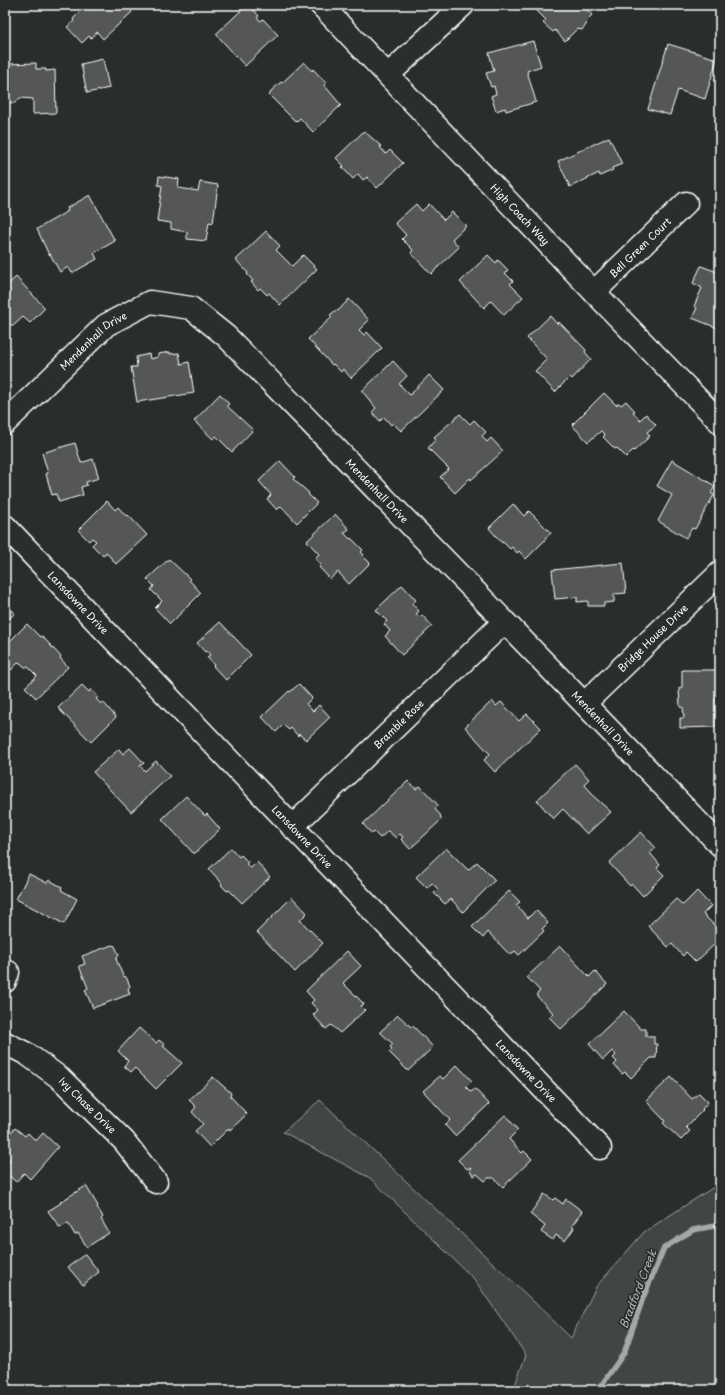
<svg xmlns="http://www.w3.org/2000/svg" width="725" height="1395" viewBox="0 0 725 1395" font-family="'Playpen Sans',sans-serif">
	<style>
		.green { fill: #414445; stroke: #a0a2a2 }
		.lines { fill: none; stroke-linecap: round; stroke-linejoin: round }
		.stream { stroke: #a6a7a7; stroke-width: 5.5 }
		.building { fill: #555758; stroke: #fff }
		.minor-casing { stroke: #fff; stroke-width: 25 }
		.minor { stroke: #2a2d2e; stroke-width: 22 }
		.labels { text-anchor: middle; stroke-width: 3.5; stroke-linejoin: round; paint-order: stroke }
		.street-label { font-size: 10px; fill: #fff; stroke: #2a2d2e }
		.water-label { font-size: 11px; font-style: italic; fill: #b4b6b6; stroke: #2a2d2e }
	</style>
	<rect width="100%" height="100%" fill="#2a2d2e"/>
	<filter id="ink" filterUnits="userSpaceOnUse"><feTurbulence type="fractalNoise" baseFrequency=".025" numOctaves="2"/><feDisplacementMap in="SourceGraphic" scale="8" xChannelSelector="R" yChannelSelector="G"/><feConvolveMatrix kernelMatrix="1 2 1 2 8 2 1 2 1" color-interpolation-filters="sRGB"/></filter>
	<g filter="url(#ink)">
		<!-- green -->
		<polygon class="green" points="320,1100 531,1299 571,1338 596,1287 644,1232 720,1183 720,1390 513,1390 526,1355 474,1279 370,1178 283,1132"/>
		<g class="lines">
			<!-- stream -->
			<polyline class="stream" points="598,1390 624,1353 643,1298 664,1248 693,1230 720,1225"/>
		</g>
		<!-- building -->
		<g class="building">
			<polygon points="84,5 126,5 132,12 103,39 97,32 91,38 89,36 82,43 67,27 74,21 73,19 83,9 81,7"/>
			<polygon points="247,5 249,5 259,16 257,18 261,21 263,19 278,35 245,66 216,34"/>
			<polygon points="543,5 583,5 592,15 587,20 586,25 582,30 577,29 565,41 555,30 553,32 543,23 546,20 537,11"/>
			<polygon points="533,41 541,66 527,71 536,102 506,111 505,108 496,111 491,96 496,94 494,86 491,87 486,73 494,71 489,53"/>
			<polygon points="668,44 717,59 705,99 678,90 670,115 648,109"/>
			<polygon points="103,59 109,88 87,93 81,64"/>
			<polygon points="304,62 312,71 313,69 326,83 324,85 341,105 313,132 300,118 296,122 269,95 271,93 270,92 281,82 282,83"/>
			<polygon points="36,63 36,69 46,69 46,71 55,70 56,113 33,114 33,99 20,98 15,103 10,103 5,99 5,69 7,69 7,64"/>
			<polygon points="364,131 381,146 380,147 386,154 390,150 403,163 377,188 367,177 363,180 358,174 353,179 342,167 344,166 336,158"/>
			<polygon points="609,137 622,164 612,168 613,170 600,176 599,173 570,187 558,161"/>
			<polygon points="159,176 179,179 178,188 198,191 200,182 218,185 213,223 209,222 206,241 187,239 187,232 171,229 171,223 157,221 162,186 158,185"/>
			<polygon points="90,195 115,241 94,253 97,259 72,273 68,267 60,272 50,254 49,255 37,229 68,211 67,208"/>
			<polygon points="416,204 422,211 429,204 444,220 452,212 466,226 452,239 459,247 431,274 411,253 413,250 402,239 406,235 395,223"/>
			<polygon points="266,231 280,246 276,250 292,266 303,255 317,269 280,305 269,293 267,295 260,288 258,290 251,282 253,281 247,274 248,273 236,260"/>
			<polygon points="488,255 496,263 498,260 508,270 505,273 513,281 510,284 523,297 504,315 491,301 484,308 460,282"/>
			<polygon points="701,266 720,273 720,329 692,318 697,308 694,306 702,288 693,283"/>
			<polygon points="16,277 45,308 30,323 23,317 13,326 10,324 5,329 5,287"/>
			<polygon points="349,299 369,320 359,330 364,335 367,332 382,348 351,378 343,369 341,372 333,364 332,365 308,339 332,317 330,315 336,310 338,311"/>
			<polygon points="550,316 557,324 559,322 586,350 585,352 591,359 572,379 570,377 555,392 535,371 547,359 527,338"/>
			<polygon points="170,352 170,354 179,353 181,364 189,362 194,393 137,402 131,367 137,367 136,357 149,354 150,359 158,357 158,354"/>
			<polygon points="393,361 407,376 399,384 410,395 429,375 444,390 401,431 393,423 391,425 384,417 380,421 372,412 376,408 362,391"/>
			<polygon points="604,393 616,405 619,403 621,405 626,401 635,411 633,412 640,420 646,414 656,425 647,432 650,436 634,451 633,450 626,457 617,448 615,449 603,437 605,435 601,431 588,442 572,425"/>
			<polygon points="220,394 229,404 227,406 253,430 232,452 216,436 213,439 194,421"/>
			<polygon points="460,414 470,424 474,420 486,432 482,436 487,442 491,438 503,451 471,480 470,478 455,493 440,477 449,469 428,448 436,439 434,437"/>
			<polygon points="75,443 81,463 93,459 99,478 86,482 87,485 81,487 83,495 59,502 56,494 52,495 46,474 48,473 42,453"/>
			<polygon points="672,460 715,486 711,493 714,495 695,529 692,528 686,538 658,521 672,495 657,486"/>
			<polygon points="280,461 295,477 293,479 309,493 308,494 317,503 297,523 281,506 277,510 267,499 271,495 259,481"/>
			<polygon points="107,501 115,510 118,507 126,516 128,515 147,535 116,564 106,552 103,556 92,545 96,541 92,538 89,541 78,530"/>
			<polygon points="513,504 524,516 529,511 551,533 545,538 546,539 526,559 519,551 517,553 512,547 510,549 503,542 502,543 489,528"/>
			<polygon points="335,514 349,529 344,533 350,539 351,538 363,550 361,552 364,555 363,556 370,563 349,584 338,572 330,579 319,567 321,565 315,558 319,554 307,541"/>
			<polygon points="169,559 190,579 189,580 201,593 170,624 155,608 162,601 151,590 154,586 147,579"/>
			<polygon points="623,563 626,593 614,594 614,602 604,603 604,606 588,606 588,601 577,602 577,597 555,599 552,570"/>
			<polygon points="402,585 416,600 412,604 419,611 416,614 420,617 422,615 432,626 402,655 385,636 390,631 384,624 387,621 376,610"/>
			<polygon points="5,603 15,613 5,623"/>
			<polygon points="220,622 251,655 226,680 213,666 214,665 207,657 210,655 207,651 205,652 197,643"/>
			<polygon points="27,624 40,637 42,636 61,657 60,658 68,667 36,698 25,687 37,676 28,667 25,667 19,662 11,670 5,664 5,646"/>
			<polygon points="682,670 720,670 720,699 715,699 715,727 680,728 680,718 684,718 683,707 680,707 679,688 682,687"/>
			<polygon points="299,684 312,698 306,704 313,711 319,705 330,717 306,740 299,734 298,736 291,728 289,730 283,725 276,732 262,717 289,691 290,692"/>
			<polygon points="82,685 89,692 91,689 98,697 96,699 101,704 103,702 116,717 91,742 58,708"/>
			<polygon points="492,701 496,706 501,702 519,721 527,714 541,728 495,772 484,760 490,754 465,727"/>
			<polygon points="130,748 144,763 140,766 145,771 156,761 170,776 131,812 93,772 119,749 123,754"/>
			<polygon points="575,764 589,779 584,784 592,793 591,794 611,812 587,834 563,809 553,819 537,800"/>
			<polygon points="408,781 416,789 420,786 438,805 435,809 441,816 440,817 442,819 410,849 401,839 403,837 400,834 396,838 388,831 380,838 374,832 372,834 363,824"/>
			<polygon points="186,796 205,816 207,814 220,829 194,854 162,819"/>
			<polygon points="641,832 656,848 650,853 660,865 657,868 664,875 643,896 632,884 630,886 609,863"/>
			<polygon points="231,848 239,857 241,855 248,862 246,864 251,868 257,862 270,877 242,903 229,890 227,891 222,886 221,882 209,869"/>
			<polygon points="446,848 468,870 477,862 495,880 463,912 451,899 445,904 434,893 438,889 432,883 427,888 416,877"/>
			<polygon points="29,874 47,883 49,880 62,887 61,890 77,899 64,924 16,899"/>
			<polygon points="509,891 520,902 516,905 528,918 536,910 548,923 542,929 544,931 519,955 515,951 510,955 488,932 483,938 472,927"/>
			<polygon points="697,891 711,906 703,914 720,931 719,935 720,939 696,962 686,952 683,956 672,944 668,947 648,926 676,899 683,905"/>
			<polygon points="292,897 307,913 300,920 323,943 295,972 257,932"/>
			<polygon points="112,945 115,946 119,955 116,959 123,976 126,977 130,986 128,989 130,994 93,1008 85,990 88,988 79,966 85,964 82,956"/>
			<polygon points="560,946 589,977 595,971 607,984 561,1029 549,1017 553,1013 536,995 540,991 527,977"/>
			<polygon points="347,951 361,966 343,983 364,1004 361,1006 365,1010 340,1033 331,1025 326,1029 313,1015 318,1010 311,1003 314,1000 306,991"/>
			<polygon points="624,1011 641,1029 646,1029 646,1036 654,1036 654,1044 657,1044 656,1058 651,1058 631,1078 625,1072 622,1074 614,1065 617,1062 613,1058 616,1055 612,1051 603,1060 589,1044"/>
			<polygon points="398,1015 411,1027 413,1026 433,1047 408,1071 389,1052 392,1049 390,1047 393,1044 380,1032"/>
			<polygon points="139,1028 156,1043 159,1040 165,1045 163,1046 182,1063 156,1089 135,1068 131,1072 124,1066 128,1061 118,1051"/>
			<polygon points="457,1065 472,1081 466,1087 471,1092 475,1089 489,1104 455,1136 445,1125 450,1120 423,1091 440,1076 443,1079"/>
			<polygon points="213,1077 231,1093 230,1096 247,1114 230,1130 229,1128 210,1147 195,1131 203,1124 192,1112 196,1107 189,1100"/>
			<polygon points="671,1077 692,1099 699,1093 708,1102 702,1109 703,1110 686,1127 690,1131 681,1140 663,1123 665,1121 646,1101"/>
			<polygon points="505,1115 518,1130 509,1139 522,1153 524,1151 532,1159 503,1187 494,1178 488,1178 485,1181 477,1174 474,1176 469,1170 471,1168 470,1167 467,1169 458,1160"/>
			<polygon points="15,1128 25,1136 28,1133 36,1141 43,1133 58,1147 30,1179 24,1173 16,1182 5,1172 5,1166 10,1160 5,1155 5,1139"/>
			<polygon points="86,1186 98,1206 97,1207 103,1217 101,1219 109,1233 87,1247 78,1233 75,1235 68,1223 60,1228 48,1211 61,1203 60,1202"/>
			<polygon points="544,1194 553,1200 555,1198 563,1204 566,1199 582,1211 572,1226 574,1228 565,1241 556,1235 553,1240 541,1232 545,1226 530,1214"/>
			<polygon points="85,1254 99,1272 83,1285 68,1267"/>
		</g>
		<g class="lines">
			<!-- minor casing -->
			<g class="minor-casing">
				<g id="minor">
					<path id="s1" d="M321,5L594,292L720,422"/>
					<polyline points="388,75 463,5"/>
					<path id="s2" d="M594,292L686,203"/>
					<path id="s3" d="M5,423L106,325L150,302L191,308L226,336C391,505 557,674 720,845"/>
					<path id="s4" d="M5,526L600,1148"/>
					<path id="s5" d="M585,703L720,573"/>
					<path id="s6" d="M292,827L504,622"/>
					<polyline points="5,981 8,972"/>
					<path id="s7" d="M5,1043L27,1054L60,1078L124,1141L156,1182"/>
				</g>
			</g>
			<!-- minor -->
			<use href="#minor" class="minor"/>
		</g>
	</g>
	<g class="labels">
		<!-- street labels -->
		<g class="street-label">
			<text dy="4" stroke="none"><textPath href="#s1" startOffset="289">High Coach Way</textPath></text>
			<text dy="4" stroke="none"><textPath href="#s2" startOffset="64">Bell Green Court</textPath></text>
			<text dy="4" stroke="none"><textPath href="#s3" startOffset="121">Mendenhall Drive</textPath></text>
			<text dy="4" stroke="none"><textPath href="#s3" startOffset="493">Mendenhall Drive</textPath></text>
			<text dy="4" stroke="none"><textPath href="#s4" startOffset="106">Lansdowne Drive</textPath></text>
			<text dy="4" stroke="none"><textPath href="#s5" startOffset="94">Bridge House Drive</textPath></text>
			<text dy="4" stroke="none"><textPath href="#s3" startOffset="817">Mendenhall Drive</textPath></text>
			<text dy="4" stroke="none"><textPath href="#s6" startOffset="148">Bramble Rose</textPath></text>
			<text dy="4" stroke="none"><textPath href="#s4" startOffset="430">Lansdowne Drive</textPath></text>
			<text dy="4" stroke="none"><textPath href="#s4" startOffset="754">Lansdowne Drive</textPath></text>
			<text dy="4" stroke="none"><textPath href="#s7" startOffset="104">Ivy Chase Drive</textPath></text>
		</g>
		<!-- water labels -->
		<g class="water-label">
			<text transform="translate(638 1289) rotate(-69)" y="4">Bradford Creek</text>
		</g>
	</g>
	<!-- margin -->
	<rect width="725" height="1395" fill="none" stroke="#2a2d2e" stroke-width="20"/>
	<rect x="10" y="10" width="705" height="1375" fill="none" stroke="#fff" stroke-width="1.5" filter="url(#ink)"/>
</svg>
